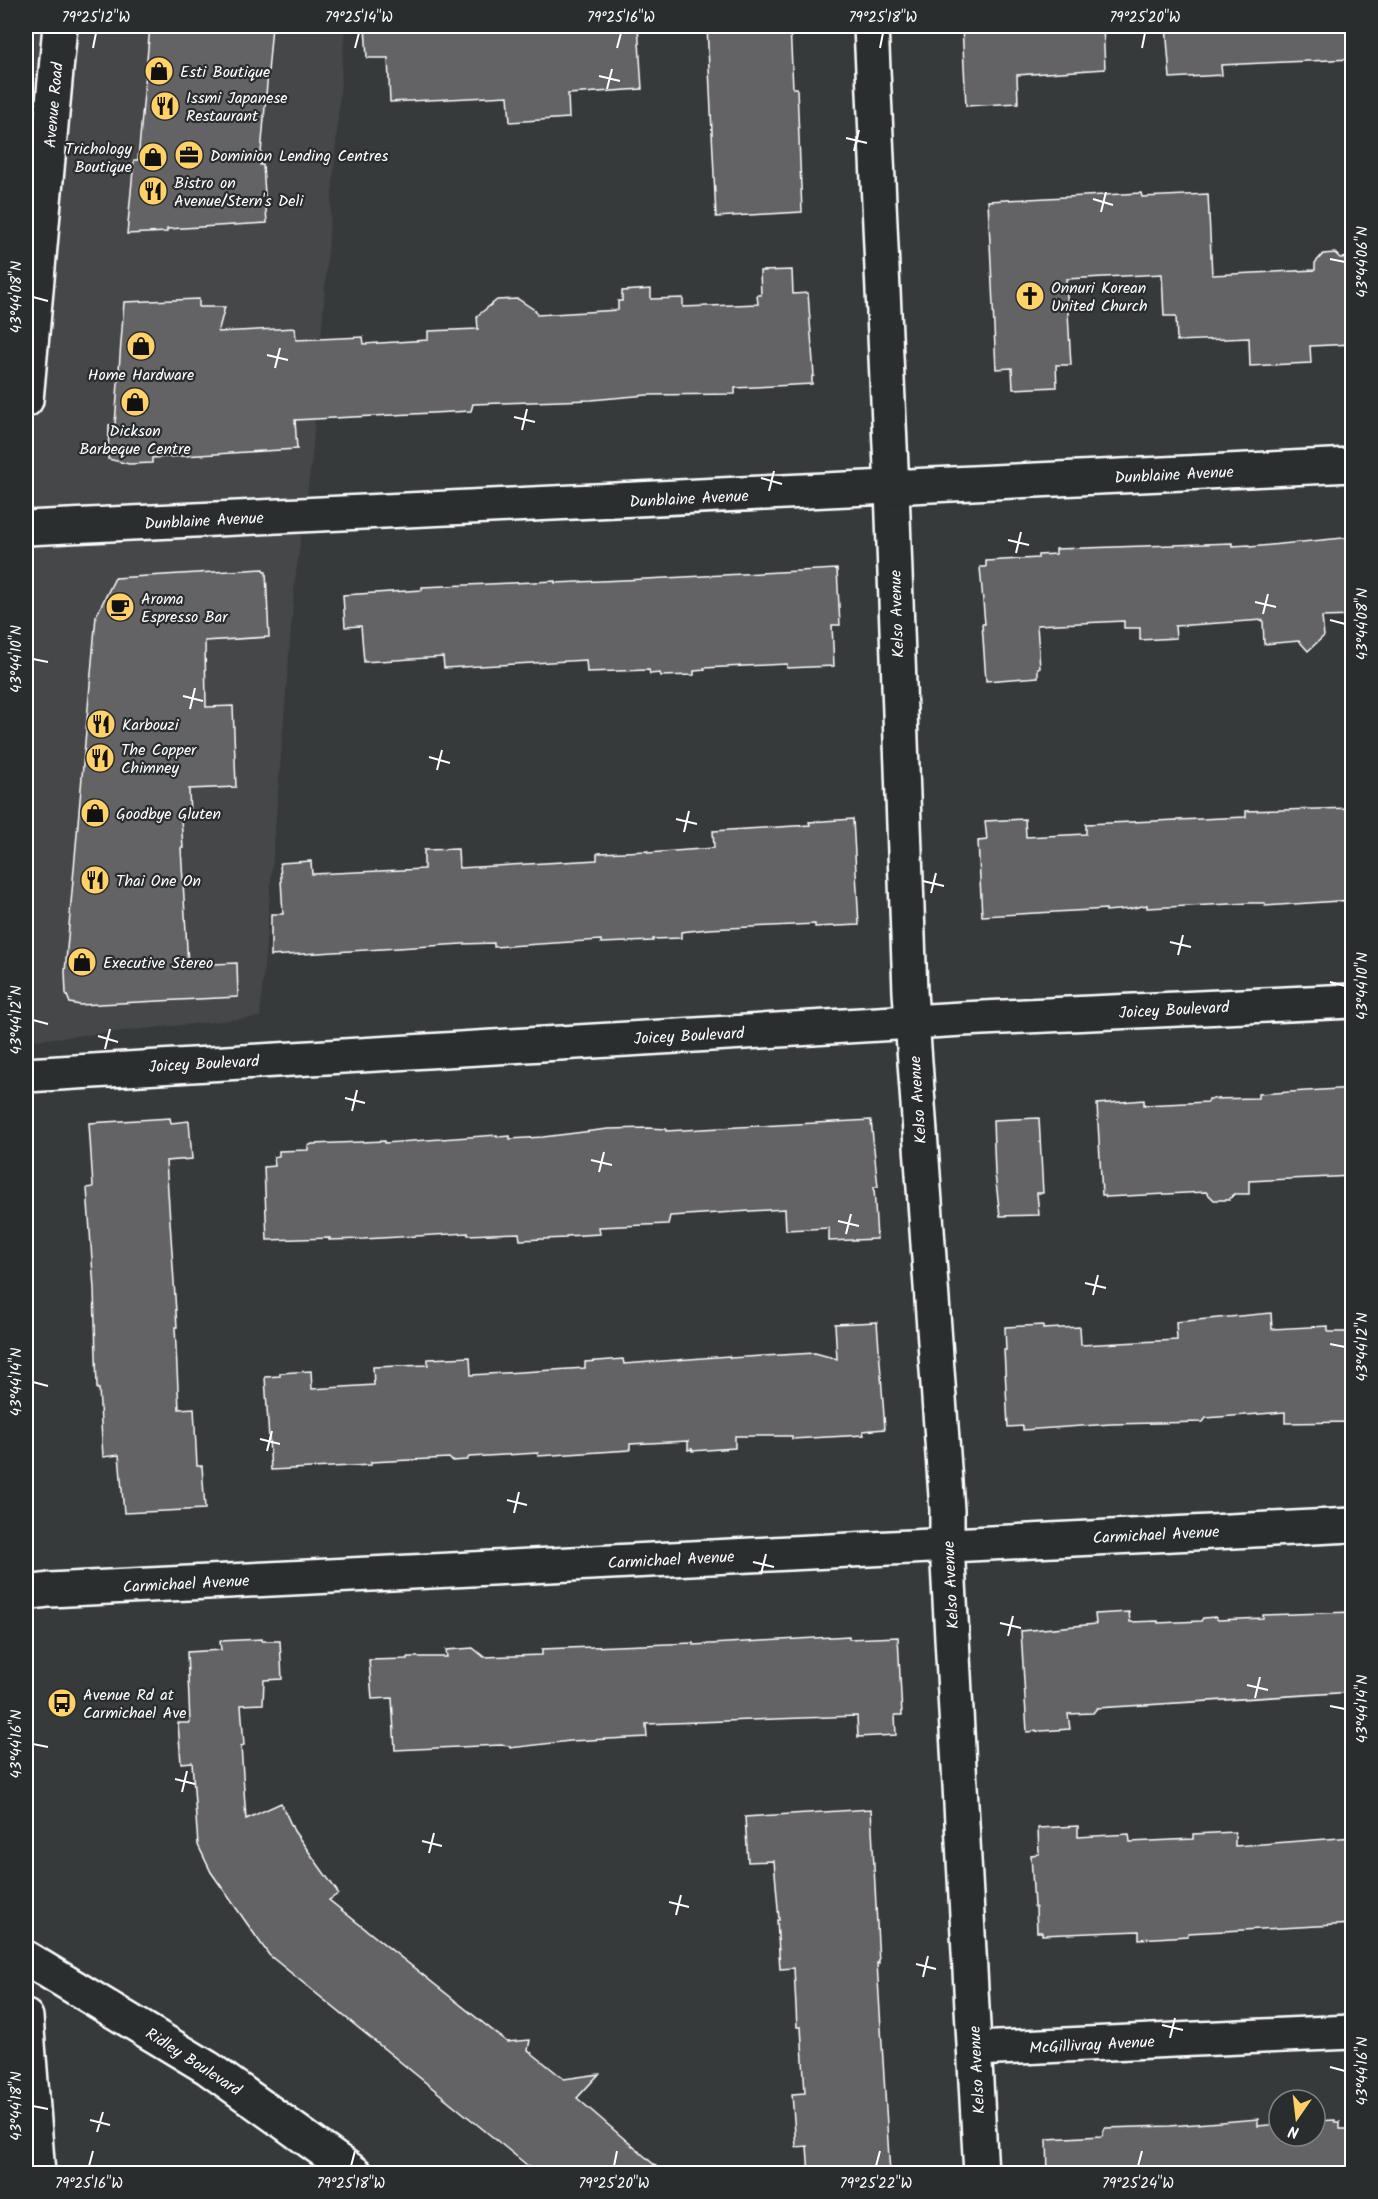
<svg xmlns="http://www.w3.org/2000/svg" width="1378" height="2199" viewBox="0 0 1378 2199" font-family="Kalam,sans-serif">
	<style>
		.built { fill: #444748 }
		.building { fill: #636465; stroke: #fff; stroke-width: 1.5 }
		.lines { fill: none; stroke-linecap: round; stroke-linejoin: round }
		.minor-casing { stroke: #fff; stroke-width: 38 }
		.secondary-casing { stroke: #fff; stroke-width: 38 }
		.minor { stroke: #2a2d2e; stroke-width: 33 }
		.secondary { stroke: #2a2d2e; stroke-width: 33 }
		.ticks { fill: none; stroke: #fff; stroke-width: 2 }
		.labels { text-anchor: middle; stroke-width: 4.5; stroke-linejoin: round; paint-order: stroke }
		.poi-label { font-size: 16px; fill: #fff; stroke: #2a2d2e; text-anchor: start }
		.street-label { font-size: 16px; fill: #fff; stroke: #2a2d2e }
		.neatline { fill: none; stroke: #fff; stroke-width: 2 }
		.ticks-label { font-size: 15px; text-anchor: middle; fill: #fff }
	</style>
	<rect width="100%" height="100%" fill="#373a3b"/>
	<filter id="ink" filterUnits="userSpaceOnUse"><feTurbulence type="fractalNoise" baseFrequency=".0167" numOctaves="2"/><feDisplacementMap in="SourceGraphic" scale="12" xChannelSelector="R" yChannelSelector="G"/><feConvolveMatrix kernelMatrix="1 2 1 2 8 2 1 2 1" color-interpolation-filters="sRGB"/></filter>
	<g filter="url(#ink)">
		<!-- built -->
		<polygon class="built" points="26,26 345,26 312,458 295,580 260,1017 26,1041"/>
		<!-- building -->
		<g class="building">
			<polygon points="150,26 272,26 260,165 263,165 267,223 167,229 167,232 127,234 134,160 138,160"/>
			<polygon points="365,26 638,26 642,89 568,94 569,118 510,122 508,96 390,102 388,58 367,58"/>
			<polygon points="707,26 790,26 793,88 797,88 802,212 716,217"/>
			<polygon points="962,26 1103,26 1105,69 1017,75 1018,103 966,106"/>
			<polygon points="1166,26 1353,26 1353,59 1221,65 1222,75 1170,78"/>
			<polygon points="1141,193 1142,197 1208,194 1212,275 1315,270 1315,263 1323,254 1335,253 1340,258 1353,257 1353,344 1310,346 1311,363 1250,366 1249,338 1177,341 1176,316 1164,316 1162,274 1066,279 1071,365 1056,365 1057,387 1013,389 1012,368 996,369 988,201"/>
			<polygon points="792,270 793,294 808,293 814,376 812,376 812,384 735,388 735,394 647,395 591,400 473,404 471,411 295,420 297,449 152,458 152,463 129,464 108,459 109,425 115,424 124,302 199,299 199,307 225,307 218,332 295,328 296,340 363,337 364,344 428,340 428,331 478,329 477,316 497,300 518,299 536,311 537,315 618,310 618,301 622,301 622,291 651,289 651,299 683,298 683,307 758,304 757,295 761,295 760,271"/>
			<polygon points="1353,537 1353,616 1322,617 1324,636 1308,651 1299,641 1264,644 1263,620 1175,626 1176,638 1140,640 1140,628 1124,628 1124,621 1037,625 1040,668 1038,668 1038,677 986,681 982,624 985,624 980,567 986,567 986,561 1038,558 1038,555 1056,554 1056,549 1232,543 1232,546 1249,545 1250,547"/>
			<polygon points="263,569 264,572 266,572 269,637 205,641 206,707 233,706 236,787 189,789 190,818 181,818 183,848 181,848 188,965 237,963 238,997 80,1005 70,1003 66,993 65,972 96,616 115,578"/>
			<polygon points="837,569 840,625 832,625 834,666 787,668 787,664 704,668 705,670 694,671 694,675 661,676 660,673 650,674 649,670 587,672 586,660 444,668 443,657 364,662 361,626 345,627 343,595 422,590 422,587 555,581 555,583 646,579"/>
			<polygon points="1353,808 1353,900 1265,906 1265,903 1251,903 1147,908 1147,905 1129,909 1106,911 1106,909 1091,910 982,916 978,841 987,840 985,821 1025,819 1026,837 1086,834 1086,824 1246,817 1246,811"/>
			<polygon points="853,819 859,925 815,927 815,924 708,929 681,932 681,938 653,939 653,941 601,943 601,940 494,947 494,943 462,944 271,956 271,914 283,914 280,863 311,861 312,874 424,869 424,850 458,849 459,868 597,860 597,854 599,853 648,851 648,853 714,848 713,831 810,825 809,822"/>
			<polygon points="1353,1088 1353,1176 1249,1181 1249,1194 1234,1194 1229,1200 1214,1200 1206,1192 1106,1197 1105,1195 1102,1195 1097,1104 1144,1100 1144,1105 1208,1102 1209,1099 1258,1098 1258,1094"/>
			<polygon points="170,1118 171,1123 189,1121 192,1159 166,1161 177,1327 175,1327 179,1409 194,1408 197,1466 202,1466 205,1509 124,1513 119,1455 103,1457 99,1389 97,1389 94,1289 87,1188 93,1187 89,1123"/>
			<polygon points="1039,1118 1043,1193 1037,1193 1039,1215 1000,1216 995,1174 993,1120"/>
			<polygon points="871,1120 878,1187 874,1187 877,1239 829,1241 829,1228 786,1230 785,1209 670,1216 668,1224 599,1227 600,1234 566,1236 566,1238 520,1240 519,1233 468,1235 468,1233 364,1239 329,1240 330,1238 267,1240 264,1167 275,1166 274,1157 279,1156 279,1151 308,1150 308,1146 312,1144 385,1141 385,1143 497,1135 497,1137 510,1136 510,1139 543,1137 608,1129 648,1128 666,1129 666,1131"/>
			<polygon points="1271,1313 1272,1329 1328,1326 1328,1332 1353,1332 1353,1422 1285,1423 1285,1412 1206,1418 1203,1422 1111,1424 1023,1430 1023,1426 1008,1427 1004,1350 1006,1350 1005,1327 1043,1325 1043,1329 1080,1327 1081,1345 1177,1340 1176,1322"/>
			<polygon points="877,1322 885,1429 863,1431 864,1435 792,1439 792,1436 735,1436 735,1448 692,1451 692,1449 688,1450 688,1441 630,1444 630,1450 538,1456 538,1453 469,1457 467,1460 452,1461 449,1458 371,1462 371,1465 271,1470 265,1377 280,1376 280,1373 311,1371 312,1389 374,1385 373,1367 428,1365 428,1359 470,1357 471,1375 585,1368 585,1362 623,1359 624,1364 729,1356 730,1358 815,1353 837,1359 835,1324"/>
			<polygon points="1129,1612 1130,1622 1158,1621 1158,1623 1201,1621 1203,1618 1215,1617 1218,1620 1263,1618 1263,1615 1353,1612 1353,1692 1097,1708 1093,1713 1068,1714 1070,1729 1027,1732 1021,1631 1096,1624 1095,1614"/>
			<polygon points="849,1636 849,1639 898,1637 902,1715 895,1715 896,1735 858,1737 857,1716 646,1724 647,1737 570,1741 510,1748 510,1746 501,1745 395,1750 392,1698 372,1699 369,1660 408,1659 408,1657 447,1657 446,1650 473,1648 484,1657 542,1655 542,1649 693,1643 693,1645"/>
			<polygon points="262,1639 262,1641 280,1641 282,1679 264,1680 263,1704 241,1705 244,1745 241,1746 246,1819 281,1803 294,1831 337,1891 338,1894 329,1900 507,2042 530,2040 528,2050 564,2079 599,2074 577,2098 665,2174 538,2174 269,1955 211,1872 198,1845 192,1762 181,1763 178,1723 190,1723 187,1652 221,1650 220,1641"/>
			<polygon points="871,1809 879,1963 877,1963 890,2174 809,2174 807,2146 796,2147 792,2094 805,2093 801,2027 797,2027 794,1968 780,1969 777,1920 779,1920 774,1861 748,1862 745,1817"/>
			<polygon points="1078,1826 1078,1837 1129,1834 1130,1842 1193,1839 1193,1834 1235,1832 1235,1846 1353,1837 1353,1924 1188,1933 1188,1936 1139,1939 1139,1931 1042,1935 1042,1932 1037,1932 1036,1908 1034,1906 1031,1855 1039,1854 1038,1828"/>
			<polygon points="1258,2119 1258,2126 1279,2124 1279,2136 1315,2136 1315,2121 1335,2120 1335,2122 1340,2122 1340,2129 1353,2129 1353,2169 1343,2169 1343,2174 1048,2174 1047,2139 1102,2136 1105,2128 1170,2126"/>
		</g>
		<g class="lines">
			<!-- minor casing -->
			<g class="minor-casing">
				<g id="minor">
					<polyline points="871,26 892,489 910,992 947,1510 947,1545 981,2174"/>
					<polyline points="26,528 1352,465"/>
					<polyline points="26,1075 962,1019 1352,1001"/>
					<polyline points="26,1593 49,1590 1352,1525"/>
					<polyline points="26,1958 208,2068 356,2174"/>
					<polyline points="975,2049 1352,2032"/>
				</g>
			</g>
			<!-- secondary casing -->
			<g class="secondary-casing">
				<g id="secondary">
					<polyline points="26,400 60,26"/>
					<polyline points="26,2017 38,2174"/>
				</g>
			</g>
			<!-- minor -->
			<use href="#minor" class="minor"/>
			<!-- secondary -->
			<use href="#secondary" class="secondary"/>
		</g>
	</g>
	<!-- ticks -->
	<path class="ticks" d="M93,48L96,33M355,48L359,33M617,48L621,33M880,48L883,33M1142,48L1145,33M599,76L620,81M607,89L612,69M846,138L867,143M854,151L859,130M1093,199L1113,205M1101,212L1106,192M1330,259L1345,262M33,297L48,301M267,355L288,360M275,368L280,348M514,417L535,422M522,430L527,409M761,478L782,484M769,491L774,471M1008,540L1029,545M1016,553L1021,532M1255,602L1276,607M1263,614L1268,594M1330,620L1345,624M33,659L48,662M183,696L203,701M190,709L195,688M429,757L450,763M437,770L442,750M676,819L697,824M684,832L689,811M923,881L944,886M931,893L936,873M1170,942L1191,947M1178,955L1183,935M1330,982L1345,986M33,1020L48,1024M98,1036L118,1042M105,1049L110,1029M345,1098L365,1103M352,1111L357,1090M591,1160L612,1165M599,1172L604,1152M838,1221L859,1226M846,1234L851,1214M1085,1283L1106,1288M1093,1295L1098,1275M1330,1344L1345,1347M33,1382L48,1386M260,1439L280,1444M267,1451L272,1431M507,1500L527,1505M514,1513L519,1492M753,1562L774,1567M761,1574L766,1554M1000,1623L1021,1628M1008,1636L1013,1616M1247,1685L1268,1690M1255,1698L1260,1677M1330,1706L1345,1709M33,1744L48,1747M175,1779L195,1784M182,1792L187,1771M422,1841L442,1846M429,1853L434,1833M669,1902L689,1907M676,1915L681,1895M916,1964L936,1969M923,1977L928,1956M1162,2025L1183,2030M1170,2038L1175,2018M1330,2067L1345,2071M33,2106L48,2109M90,2120L110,2125M97,2132L103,2112M89,2166L93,2151M351,2166L355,2151M614,2166L617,2151M876,2166L880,2151M1138,2166L1142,2151"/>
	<!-- icons -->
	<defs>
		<g id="shop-disc" transform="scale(1.5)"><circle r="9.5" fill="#ffd166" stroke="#2a2d2e"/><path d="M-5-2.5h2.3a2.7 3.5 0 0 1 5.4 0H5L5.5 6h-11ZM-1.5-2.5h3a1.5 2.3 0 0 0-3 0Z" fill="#111"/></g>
		<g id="restaurant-disc" transform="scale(1.5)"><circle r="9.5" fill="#ffd166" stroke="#2a2d2e"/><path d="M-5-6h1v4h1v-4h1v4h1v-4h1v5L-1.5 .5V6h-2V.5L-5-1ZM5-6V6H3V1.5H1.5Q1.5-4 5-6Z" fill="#111"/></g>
		<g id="office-disc" transform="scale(1.5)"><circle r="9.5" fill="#ffd166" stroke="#2a2d2e"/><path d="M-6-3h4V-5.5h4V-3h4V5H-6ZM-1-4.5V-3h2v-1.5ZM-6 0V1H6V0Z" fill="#111"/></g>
		<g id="church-disc" transform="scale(1.5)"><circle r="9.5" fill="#ffd166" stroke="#2a2d2e"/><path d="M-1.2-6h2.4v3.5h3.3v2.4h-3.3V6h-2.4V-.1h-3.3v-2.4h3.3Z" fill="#111"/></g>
		<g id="cafe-disc" transform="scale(1.5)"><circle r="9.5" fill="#ffd166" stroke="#2a2d2e"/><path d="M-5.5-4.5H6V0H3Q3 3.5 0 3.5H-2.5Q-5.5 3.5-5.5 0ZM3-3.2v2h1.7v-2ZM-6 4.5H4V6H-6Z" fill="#111"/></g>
		<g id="bus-disc" transform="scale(1.5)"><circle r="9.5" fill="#ffd166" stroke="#2a2d2e"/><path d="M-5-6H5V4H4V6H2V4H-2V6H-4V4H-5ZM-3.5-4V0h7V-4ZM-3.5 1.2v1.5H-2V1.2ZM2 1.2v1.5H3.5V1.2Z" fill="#111"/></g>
	</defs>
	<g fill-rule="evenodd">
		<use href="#shop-disc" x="159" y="71"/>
		<use href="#restaurant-disc" x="165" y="106"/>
		<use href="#office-disc" x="189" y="155"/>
		<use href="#shop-disc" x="153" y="157"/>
		<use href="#restaurant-disc" x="153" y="191"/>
		<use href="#church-disc" x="1030" y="296"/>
		<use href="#shop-disc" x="141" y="346"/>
		<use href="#shop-disc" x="135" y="402"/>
		<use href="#cafe-disc" x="120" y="607"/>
		<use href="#restaurant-disc" x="101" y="724"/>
		<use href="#restaurant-disc" x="100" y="758"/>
		<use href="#shop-disc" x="95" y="813"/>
		<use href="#restaurant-disc" x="95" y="880"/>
		<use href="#shop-disc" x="82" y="962"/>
		<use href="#bus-disc" x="62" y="1703"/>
	</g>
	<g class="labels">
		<!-- poi labels -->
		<g class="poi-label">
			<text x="180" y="77">Esti Boutique</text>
			<text x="186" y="103">Issmi Japanese<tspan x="186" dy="18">Restaurant</tspan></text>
			<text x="132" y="154" text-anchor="end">Trichology<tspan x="132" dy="18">Boutique</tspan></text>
			<text x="210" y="161">Dominion Lending Centres</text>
			<text x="174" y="188">Bistro on<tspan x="174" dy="18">Avenue/Stern's Deli</tspan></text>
			<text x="1051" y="293">Onnuri Korean<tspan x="1051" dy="18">United Church</tspan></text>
			<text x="141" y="380" text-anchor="middle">Home Hardware</text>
			<text x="135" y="436" text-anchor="middle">Dickson<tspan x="135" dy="18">Barbeque Centre</tspan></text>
			<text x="141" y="604">Aroma<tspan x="141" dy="18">Espresso Bar</tspan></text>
			<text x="122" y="730">Karbouzi</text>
			<text x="121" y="755">The Copper<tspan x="121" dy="18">Chimney</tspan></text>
			<text x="116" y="819">Goodbye Gluten</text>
			<text x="116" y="886">Thai One On</text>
			<text x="103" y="968">Executive Stereo</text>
			<text x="83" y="1700">Avenue Rd at<tspan x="83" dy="18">Carmichael Ave</tspan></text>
		</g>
		<!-- street labels -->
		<g class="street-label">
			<text transform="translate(53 105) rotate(-85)" y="6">Avenue Road</text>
			<text transform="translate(1174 474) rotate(-3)" y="6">Dunblaine Avenue</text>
			<text transform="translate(689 498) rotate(-3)" y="6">Dunblaine Avenue</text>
			<text transform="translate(204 520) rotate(-3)" y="6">Dunblaine Avenue</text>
			<text transform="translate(896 614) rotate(-92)" y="6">Kelso Avenue</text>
			<text transform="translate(1174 1009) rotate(-3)" y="6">Joicey Boulevard</text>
			<text transform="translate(689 1035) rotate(-3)" y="6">Joicey Boulevard</text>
			<text transform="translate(204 1063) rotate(-3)" y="6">Joicey Boulevard</text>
			<text transform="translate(917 1100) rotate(-94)" y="6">Kelso Avenue</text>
			<text transform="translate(1156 1534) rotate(-3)" y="6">Carmichael Avenue</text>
			<text transform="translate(671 1559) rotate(-3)" y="6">Carmichael Avenue</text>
			<text transform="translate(186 1583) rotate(-3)" y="6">Carmichael Avenue</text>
			<text transform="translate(950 1585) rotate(-93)" y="6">Kelso Avenue</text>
			<text transform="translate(1092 2044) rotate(-3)" y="6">McGillivray Avenue</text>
			<text transform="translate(194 2061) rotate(33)" y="6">Ridley Boulevard</text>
			<text transform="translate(976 2070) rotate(-93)" y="6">Kelso Avenue</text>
		</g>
	</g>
	<!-- margin -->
	<rect width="1378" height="2199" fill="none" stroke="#2a2d2e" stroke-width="66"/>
	<!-- north arrow -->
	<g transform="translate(1297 2118) rotate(194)"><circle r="28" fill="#2a2d2e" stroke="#7f8182" stroke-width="1.5"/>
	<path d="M0-4.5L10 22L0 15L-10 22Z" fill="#ffd166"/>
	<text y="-9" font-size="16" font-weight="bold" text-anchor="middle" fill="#ffffff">N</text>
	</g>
	<rect x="33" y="33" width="1312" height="2133" class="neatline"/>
	<g class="ticks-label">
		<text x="96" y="22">79°25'12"W</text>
		<text x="359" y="22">79°25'14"W</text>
		<text x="621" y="22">79°25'16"W</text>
		<text x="883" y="22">79°25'18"W</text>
		<text x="1145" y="22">79°25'20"W</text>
		<text transform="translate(1362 262) rotate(-90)" y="5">43°44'06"N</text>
		<text transform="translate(16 297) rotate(-90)" y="5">43°44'08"N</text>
		<text transform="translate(1362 624) rotate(-90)" y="5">43°44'08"N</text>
		<text transform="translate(16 659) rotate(-90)" y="5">43°44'10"N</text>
		<text transform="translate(1362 986) rotate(-90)" y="5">43°44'10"N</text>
		<text transform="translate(16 1020) rotate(-90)" y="5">43°44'12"N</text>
		<text transform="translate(1362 1347) rotate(-90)" y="5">43°44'12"N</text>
		<text transform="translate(16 1382) rotate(-90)" y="5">43°44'14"N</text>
		<text transform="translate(1362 1709) rotate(-90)" y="5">43°44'14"N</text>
		<text transform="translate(16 1744) rotate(-90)" y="5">43°44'16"N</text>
		<text transform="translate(1362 2071) rotate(-90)" y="5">43°44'16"N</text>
		<text transform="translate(16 2106) rotate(-90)" y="5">43°44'18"N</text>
		<text x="89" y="2188">79°25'16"W</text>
		<text x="351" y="2188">79°25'18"W</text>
		<text x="614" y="2188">79°25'20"W</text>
		<text x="876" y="2188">79°25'22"W</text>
		<text x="1138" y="2188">79°25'24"W</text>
	</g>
</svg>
